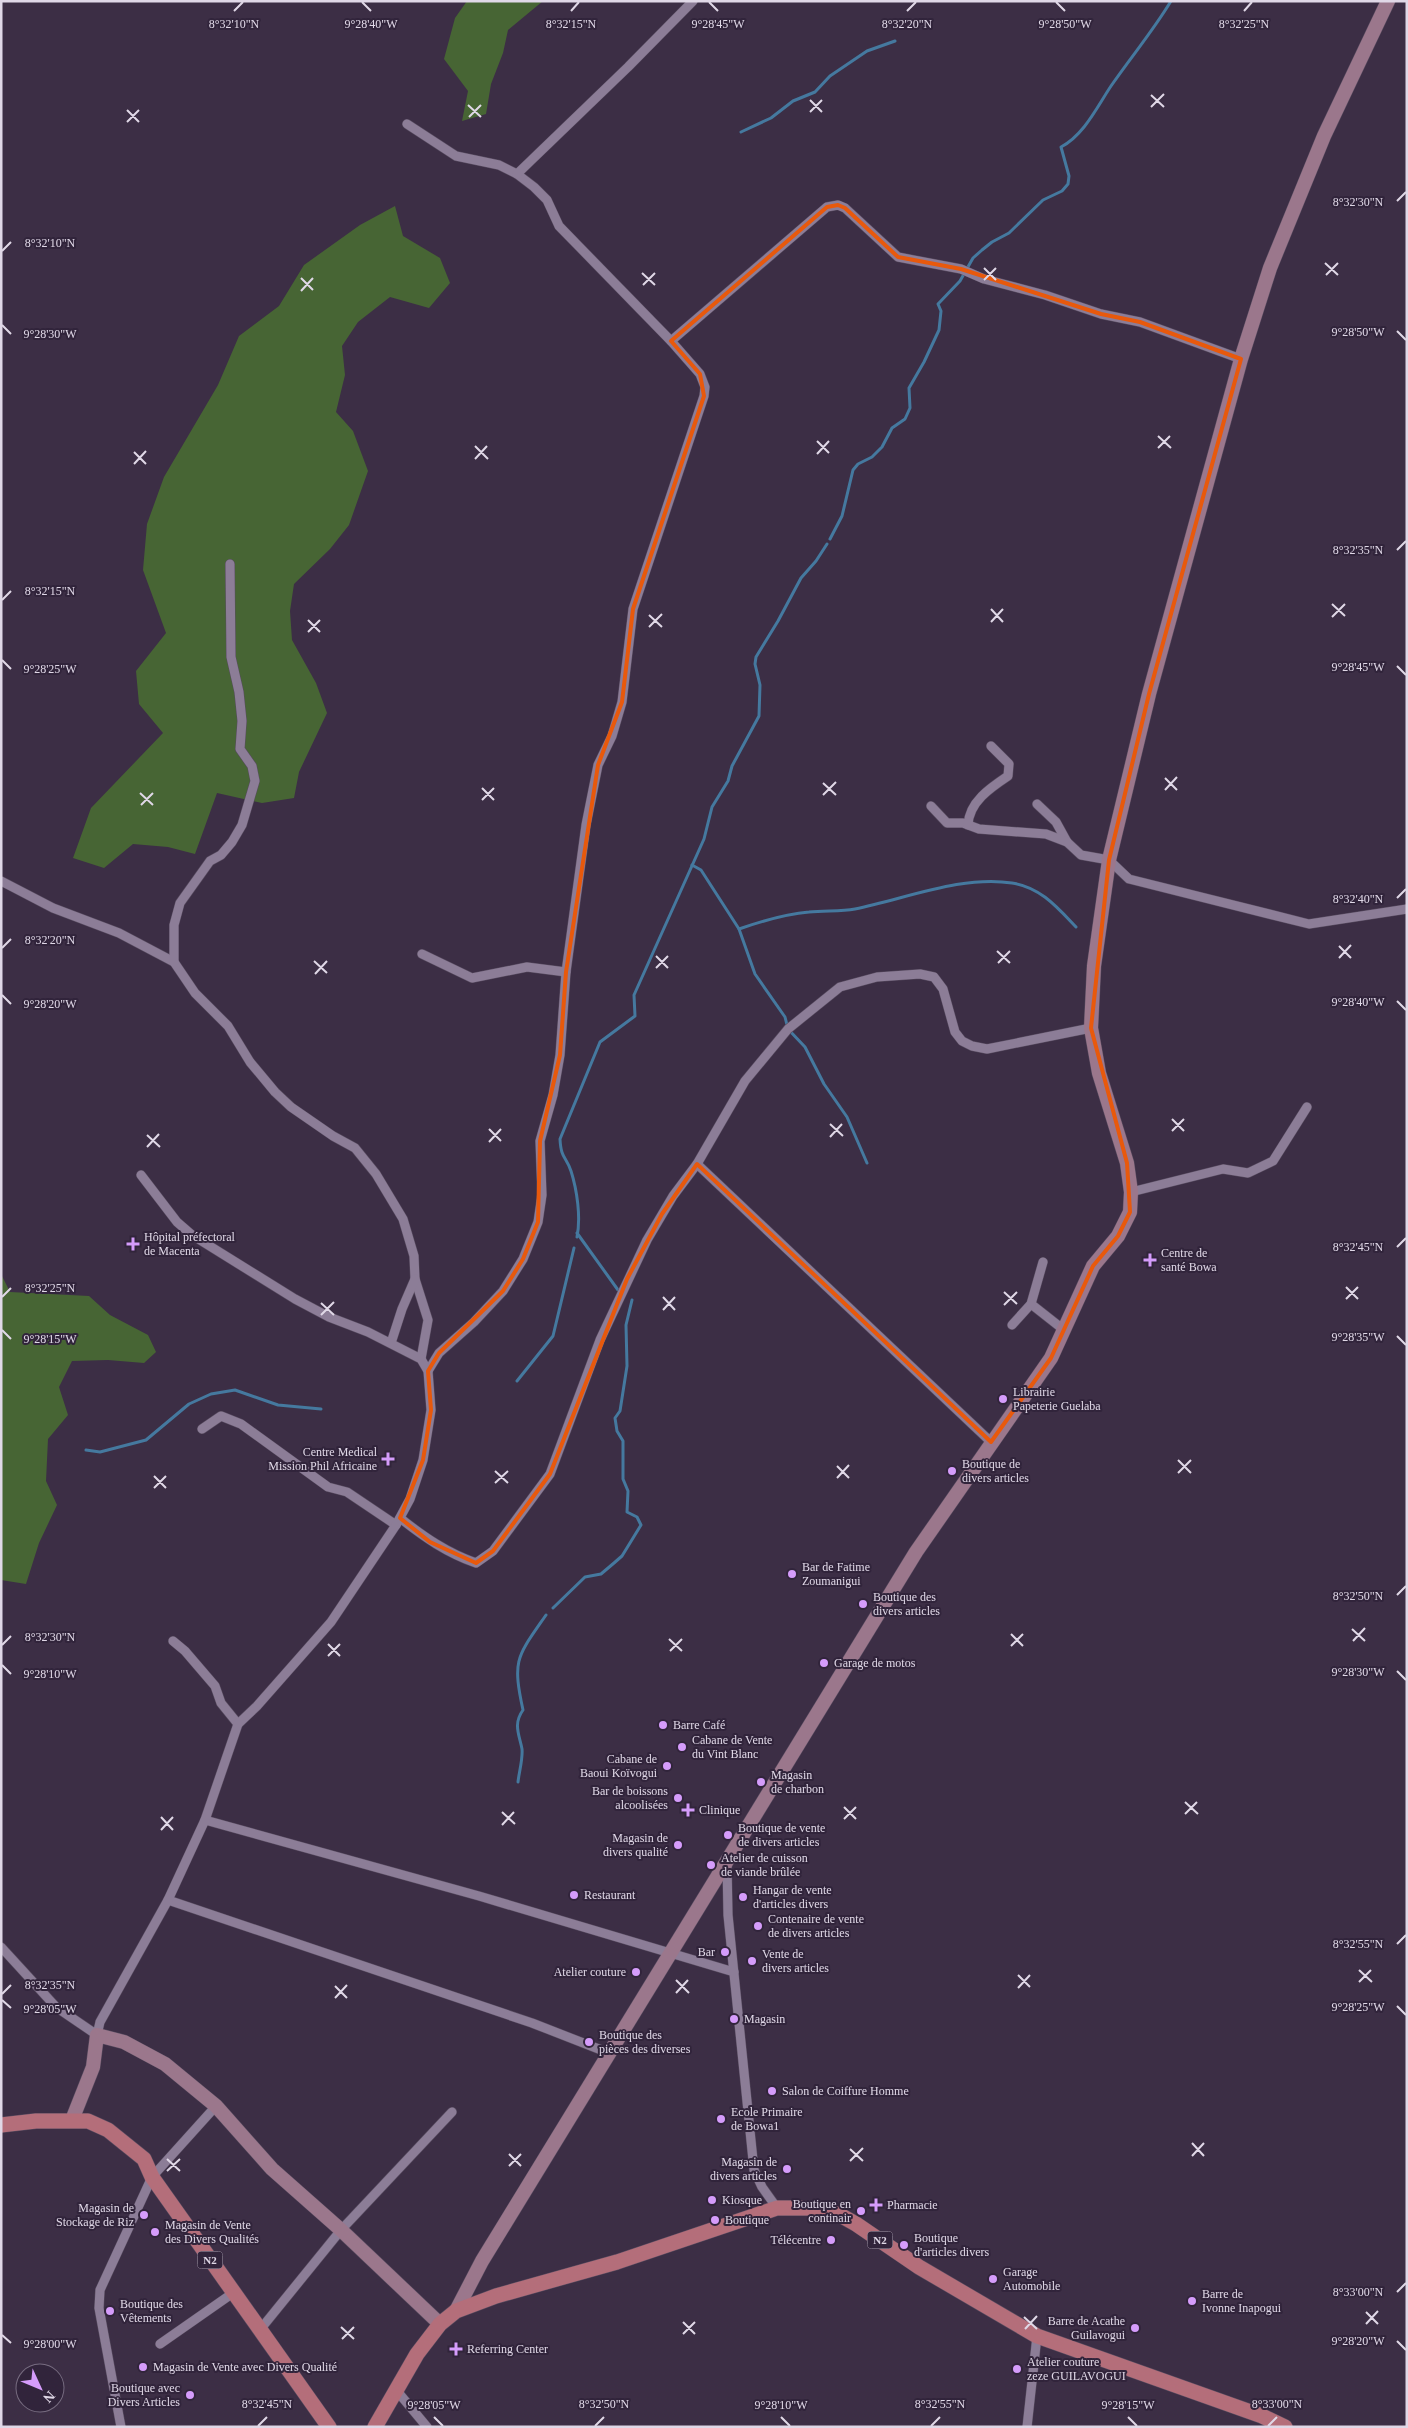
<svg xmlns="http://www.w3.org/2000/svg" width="1408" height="2428" viewBox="0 0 1408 2428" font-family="Georgia,serif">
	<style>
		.forest { fill: #476534 }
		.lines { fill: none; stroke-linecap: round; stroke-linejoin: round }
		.stream { stroke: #45799f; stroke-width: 3 }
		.minor-casing { stroke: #584c60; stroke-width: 10 }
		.secondary-casing { stroke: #584c60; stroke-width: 15 }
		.trunk-casing { stroke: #584c60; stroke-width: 16 }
		.minor { stroke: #8c7d97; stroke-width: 9 }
		.secondary { stroke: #9b778c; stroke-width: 14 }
		.trunk { stroke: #b46e7a; stroke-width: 15 }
		.marked { fill: none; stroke: #e8590c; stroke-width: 4; stroke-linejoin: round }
		.ticks { fill: none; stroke: #e0d8e7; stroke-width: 2 }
		.poi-dot { fill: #d59cfb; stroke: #31243b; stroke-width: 2 }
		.labels { text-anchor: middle; stroke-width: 4; stroke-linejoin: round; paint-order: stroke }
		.shield { fill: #31243b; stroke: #aca2b3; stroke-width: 1 }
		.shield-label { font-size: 11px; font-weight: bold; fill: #e0d8e7 }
		.poi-label { font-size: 12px; fill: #e0d8e7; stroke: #31243b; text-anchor: start }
		.ticks-label { font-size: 12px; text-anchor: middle; fill: #e0d8e7; stroke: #31243b; stroke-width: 4; stroke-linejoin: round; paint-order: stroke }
	</style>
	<rect width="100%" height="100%" fill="#3c2e45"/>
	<!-- forest -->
	<g class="forest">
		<polygon points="467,1 543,1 508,30 503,53 491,84 486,114 462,121 468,91 444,59 455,18"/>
		<polygon points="395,206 403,236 440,258 450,283 429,308 390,297 358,322 342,346 345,375 336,412 353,431 368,471 349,525 330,549 294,584 290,611 292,640 316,683 327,713 299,772 294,798 262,803 217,793 195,854 168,847 133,844 104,868 73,858 91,808 163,733 139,704 136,671 166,633 143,570 147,524 164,477 218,385 239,336 279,306 304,265 360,225"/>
		<polygon points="1,1274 10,1292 89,1296 110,1315 148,1335 156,1352 144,1363 108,1360 72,1361 59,1387 68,1415 48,1439 46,1481 57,1505 39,1543 26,1584 1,1580"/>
	</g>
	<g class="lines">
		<!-- stream -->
		<g class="stream">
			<polyline points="741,132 771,118 793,101 815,92 830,76 867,51 895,41"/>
			<path d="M830,539L842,516L853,470L858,464L872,457L882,447L892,428L905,419L910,408L909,388L924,362L939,330L941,311L938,304L960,281L973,258L982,250L992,242L1009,233L1043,200L1062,191L1068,184L1069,176L1061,147C1084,135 1097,107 1111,86C1131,57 1153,31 1171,1"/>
			<polyline points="692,865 701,870 739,929 755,974 785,1017 788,1029 805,1047 824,1084 847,1117 867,1163"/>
			<path d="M739,929C762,921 785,914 809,912C824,910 840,912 855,909C905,899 962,875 1012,883C1040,887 1057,907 1076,927"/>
			<polyline points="577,1233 618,1290"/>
			<path d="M577,1237C581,1217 577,1190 571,1171C566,1156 561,1159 560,1139L600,1042L635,1016L634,995L704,839L712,807L728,781L732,766L759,716L760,685L755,664L756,657L778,621L801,578L816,561L827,544"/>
			<polyline points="517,1381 553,1336 574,1248"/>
			<polyline points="86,1450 100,1452 146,1440 189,1404 211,1394 235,1390 278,1405 321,1409"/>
			<polyline points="553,1608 585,1577 601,1574 614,1563 622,1556 641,1525 637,1517 627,1512 628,1491 623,1479 623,1441 617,1431 615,1418 620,1411 627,1366 626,1325 632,1300"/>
			<path d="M518,1782C519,1772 523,1759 522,1749C519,1734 513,1724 523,1710C512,1659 517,1657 546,1615"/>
		</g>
		<!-- minor casing -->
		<g class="minor-casing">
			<g id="minor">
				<polyline points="407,124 456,156 499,165 517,174 534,187 547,200 559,226 671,341 700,374 705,387 704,396 633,609 622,702 612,736 598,765 586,825 566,972 560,1055 553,1095 540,1141 542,1195 538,1222 523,1259 503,1291 474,1322 439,1353 428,1371"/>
				<polyline points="517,174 628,67 693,1"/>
				<polyline points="671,341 827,207 838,205 845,208 898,257 961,269 984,279 1045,295 1101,314 1140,322 1241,359"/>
				<polyline points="1037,804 1056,822 1067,842"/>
				<polyline points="931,806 947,823 963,823 979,829 1046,834 1067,842 1081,855 1109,860 1129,879 1309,924 1407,909"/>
				<path d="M968,825C969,802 990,788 1008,776L1009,764L991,746"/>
				<polyline points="1,881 53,908 119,933 174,962 195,993 228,1026 250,1062 275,1092 291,1107 333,1136 355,1148 376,1174 403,1219 414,1256 415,1279 428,1320 421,1359"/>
				<polyline points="422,954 472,978 527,967 566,972"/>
				<polyline points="174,962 174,925 180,903 210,861 221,855 232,842 242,825 255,781 252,766 240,749 242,721 239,692 231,657 230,564"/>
				<polyline points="697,1164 991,1442"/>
				<polyline points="1131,1192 1223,1169 1248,1173 1273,1161 1307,1107"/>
				<polyline points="1031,1304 1064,1330"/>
				<polyline points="1012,1325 1031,1304 1043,1262"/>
				<polyline points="391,1343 402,1309 415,1279"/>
				<polyline points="202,1429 221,1416 241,1424 328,1487 347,1492 396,1525"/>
				<path d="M400,1518C424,1537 447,1553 476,1563L493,1551L550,1474L600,1340L647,1240L673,1196L697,1164L745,1081L788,1029L840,987L877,977L920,974L934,977L943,989L955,1032L962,1041L972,1046L987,1049L1091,1028"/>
				<polyline points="173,1641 185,1651 215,1686 221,1703 238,1724"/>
				<polyline points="205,1820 479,1896 734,1972"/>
				<polyline points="727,1864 728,1915 754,2170 762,2187 777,2208"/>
				<polyline points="168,1900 532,2023 609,2053"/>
				<polyline points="1,1947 56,2007 97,2035 100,2022 168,1900 205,1820 238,1724 257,1706 331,1622 396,1525 410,1499 423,1460 431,1410 428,1371 421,1359 368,1332 329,1317 295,1299 192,1235 177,1222 141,1175"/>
				<polyline points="259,2331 341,2230 452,2112"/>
				<polyline points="160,2344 233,2293"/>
				<polyline points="397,2391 427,2427"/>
				<polyline points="121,2427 99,2308 100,2290 152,2177 216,2106"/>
				<polyline points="1027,2427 1037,2336"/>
			</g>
		</g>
		<!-- secondary casing -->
		<g class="secondary-casing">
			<g id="secondary">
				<polyline points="72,2120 93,2067 97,2035 124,2042 165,2064 216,2106 272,2169 341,2230 440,2324"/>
				<polyline points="456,2311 482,2261 916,1552 1051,1358 1093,1266 1118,1236 1130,1212 1131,1192 1127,1163 1099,1073 1091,1028 1094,966 1109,860 1149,694 1241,359 1270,268 1324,136 1388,1"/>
			</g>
		</g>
		<!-- trunk casing -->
		<g class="trunk-casing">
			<g id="trunk">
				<polyline points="1,2125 36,2121 88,2121 108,2130 144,2159 152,2177 329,2427"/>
				<polyline points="375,2427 417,2354 440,2324 456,2311 496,2296 617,2262 777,2208 817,2208 840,2215 856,2224 919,2267 1037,2336 1262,2416 1285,2427"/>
			</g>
		</g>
		<!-- minor -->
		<use href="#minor" class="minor"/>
		<!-- secondary -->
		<use href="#secondary" class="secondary"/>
		<!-- trunk -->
		<use href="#trunk" class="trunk"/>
	</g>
	<!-- marked area -->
	<path class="marked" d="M838,205L845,208L898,257L961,269L1101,314L1140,322L1241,359L1149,694L1109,860L1091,1028L1127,1163L1130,1212L1118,1236L1093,1266L1051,1358L991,1442L697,1164L662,1214L627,1279L550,1474L493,1551L476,1563L430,1542L400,1518L423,1460L431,1410L428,1371L439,1353L503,1291L523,1259L538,1222L540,1141L560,1055L566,972L598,765L622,702L633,609L704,396L700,374L671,341L827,207Z"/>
	<!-- ticks -->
	<path class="ticks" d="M362,2L371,11M709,2L718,11M1056,2L1065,11M234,11L243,2M571,11L579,2M907,11L916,2M1244,11L1252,2M1151,95L1164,107M810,100L822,112M468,105L481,117M1151,107L1164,94M127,110L139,122M810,112L822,100M469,117L481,105M127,122L139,110M1397,201L1406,192M2,251L11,242M1325,263L1338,275M984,268L996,280M642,273L655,285M1326,275L1338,263M301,278L313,290M984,280L996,268M643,285L655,273M301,291L313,278M2,325L11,334M1397,331L1406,340M1158,436L1171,448M817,441L829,453M475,446L488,459M1158,448L1170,436M134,452L146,464M817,454L829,441M475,459L487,446M134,464L146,451M1397,550L1406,541M2,600L11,591M1332,604L1345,616M991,609L1003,622M649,615L662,627M1332,617L1345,604M308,620L320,632M991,622L1003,609M649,627L662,614M308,632L320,620M2,660L11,669M1397,666L1406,675M1165,778L1177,790M823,783L836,795M482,788L494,800M1165,790L1177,777M140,793L153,805M823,795L836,782M482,800L494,788M141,805L153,793M1397,898L1406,889M1339,946L1351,958M2,948L11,939M997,951L1010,963M656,956L668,968M1339,958L1351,945M314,961L327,973M998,963L1010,951M656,968L668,956M315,974L327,961M2,995L11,1004M1397,1001L1406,1010M1172,1119L1184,1131M830,1124L843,1136M489,1129L501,1141M1172,1131L1184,1119M147,1135L160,1147M830,1137L842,1124M489,1142L501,1129M147,1147L159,1134M1397,1247L1406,1238M1346,1287L1358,1299M1004,1292L1017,1304M2,1297L11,1288M663,1297L675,1310M1346,1299L1358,1287M321,1303L334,1315M1004,1305L1017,1292M663,1310L675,1297M321,1315L334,1302M2,1330L11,1339M1397,1336L1406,1345M1178,1460L1191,1473M837,1466L849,1478M495,1471L508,1483M1178,1473L1191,1460M154,1476L166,1488M837,1478L849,1465M495,1483L508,1471M154,1488L166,1476M1397,1595L1406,1586M1352,1629L1365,1641M1011,1634L1023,1646M669,1639L682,1651M1353,1641L1365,1628M328,1644L340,1656M2,1645L11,1636M1011,1646L1023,1634M670,1651L682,1639M328,1656L340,1644M2,1665L11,1674M1397,1671L1406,1680M1185,1802L1198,1814M844,1807L856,1819M502,1812L515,1824M1185,1814L1197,1802M161,1817L173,1830M844,1819L856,1807M502,1825L514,1812M161,1830L173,1817M1397,1944L1406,1935M1359,1970L1372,1982M1018,1975L1030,1987M676,1980L689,1993M1359,1982L1371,1970M335,1986L347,1998M1018,1988L1030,1975M676,1993L688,1980M2,1994L11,1985M335,1998L347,1985M2,2000L11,2008M1397,2006L1406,2015M1192,2143L1204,2156M850,2149L863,2161M509,2154L521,2166M1192,2156L1204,2143M167,2159L180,2171M850,2161L863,2148M509,2166L521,2154M167,2171L180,2159M1397,2292L1406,2283M1366,2312L1378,2324M1024,2317L1037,2329M683,2322L695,2334M1366,2324L1378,2311M341,2327L354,2339M1025,2329L1037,2316M683,2334L695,2322M2,2335L11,2343M342,2339L354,2327M1397,2341L1406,2350M434,2417L443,2426M781,2417L790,2426M1128,2417L1137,2426M258,2426L267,2417M595,2426L604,2417M931,2426L940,2417M1268,2426L1277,2417"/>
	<!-- markers -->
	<g class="poi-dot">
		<path d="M130.5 1236.5h5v5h5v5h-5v5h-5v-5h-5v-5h5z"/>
		<path d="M1147.5 1252.5h5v5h5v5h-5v5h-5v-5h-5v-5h5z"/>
		<circle cx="1003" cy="1399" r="5"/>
		<path d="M385.5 1451.5h5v5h5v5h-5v5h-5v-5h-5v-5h5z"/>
		<circle cx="952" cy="1471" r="5"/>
		<circle cx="792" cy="1574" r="5"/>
		<circle cx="863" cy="1604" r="5"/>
		<circle cx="824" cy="1663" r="5"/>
		<circle cx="663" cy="1725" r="5"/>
		<circle cx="682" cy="1747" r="5"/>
		<circle cx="667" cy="1766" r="5"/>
		<circle cx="761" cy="1782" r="5"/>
		<circle cx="678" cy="1798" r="5"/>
		<path d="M685.5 1802.5h5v5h5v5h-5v5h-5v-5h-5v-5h5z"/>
		<circle cx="728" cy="1835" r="5"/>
		<circle cx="678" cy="1845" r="5"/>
		<circle cx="711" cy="1865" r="5"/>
		<circle cx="574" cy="1895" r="5"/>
		<circle cx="743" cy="1897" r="5"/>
		<circle cx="758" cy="1926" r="5"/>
		<circle cx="725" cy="1952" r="5"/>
		<circle cx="752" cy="1961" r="5"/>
		<circle cx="636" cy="1972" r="5"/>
		<circle cx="734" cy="2019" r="5"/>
		<circle cx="589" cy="2042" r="5"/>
		<circle cx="772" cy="2091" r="5"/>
		<circle cx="721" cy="2119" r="5"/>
		<circle cx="787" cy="2169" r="5"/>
		<circle cx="712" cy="2200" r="5"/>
		<path d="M873.5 2197.5h5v5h5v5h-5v5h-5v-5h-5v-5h5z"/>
		<circle cx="861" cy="2211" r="5"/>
		<circle cx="144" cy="2215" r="5"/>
		<circle cx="715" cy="2220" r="5"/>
		<circle cx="155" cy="2232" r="5"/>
		<circle cx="831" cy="2240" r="5"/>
		<circle cx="904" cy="2245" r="5"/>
		<circle cx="993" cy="2279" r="5"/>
		<circle cx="1192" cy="2301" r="5"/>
		<circle cx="110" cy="2311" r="5"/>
		<circle cx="1135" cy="2328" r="5"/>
		<path d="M453.5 2341.5h5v5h5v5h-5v5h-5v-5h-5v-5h5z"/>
		<circle cx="143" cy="2367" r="5"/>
		<circle cx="1017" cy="2369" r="5"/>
		<circle cx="190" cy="2395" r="5"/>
	</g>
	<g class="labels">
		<!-- shield labels -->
		<g class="shield">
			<rect x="867.5" y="2231.5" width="25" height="17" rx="4"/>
			<rect x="197.5" y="2251.5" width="25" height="17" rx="4"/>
		</g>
		<g class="shield-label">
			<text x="880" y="2244">N2</text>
			<text x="210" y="2264">N2</text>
		</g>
		<!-- poi labels -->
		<g class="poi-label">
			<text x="144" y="1241">Hôpital préfectoral<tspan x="144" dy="14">de Macenta</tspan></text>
			<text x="1161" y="1257">Centre de<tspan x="1161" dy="14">santé Bowa</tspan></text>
			<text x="1013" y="1396">Librairie<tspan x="1013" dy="14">Papeterie Guelaba</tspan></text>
			<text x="377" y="1456" text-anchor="end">Centre Medical<tspan x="377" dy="14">Mission Phil Africaine</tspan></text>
			<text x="962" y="1468">Boutique de<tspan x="962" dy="14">divers articles</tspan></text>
			<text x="802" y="1571">Bar de Fatime<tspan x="802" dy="14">Zoumanigui</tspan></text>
			<text x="873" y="1601">Boutique des<tspan x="873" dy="14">divers articles</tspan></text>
			<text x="834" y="1667">Garage de motos</text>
			<text x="673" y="1729">Barre Café</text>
			<text x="692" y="1744">Cabane de Vente<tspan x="692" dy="14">du Vint Blanc</tspan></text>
			<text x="657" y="1763" text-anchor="end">Cabane de<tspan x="657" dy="14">Baoui Koïvogui</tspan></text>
			<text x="771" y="1779">Magasin<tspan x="771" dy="14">de charbon</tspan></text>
			<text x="668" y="1795" text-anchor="end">Bar de boissons<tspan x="668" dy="14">alcoolisées</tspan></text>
			<text x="699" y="1814">Clinique</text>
			<text x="738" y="1832">Boutique de vente<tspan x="738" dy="14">de divers articles</tspan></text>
			<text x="668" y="1842" text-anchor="end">Magasin de<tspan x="668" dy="14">divers qualité</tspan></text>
			<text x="721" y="1862">Atelier de cuisson<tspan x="721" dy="14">de viande brûlée</tspan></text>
			<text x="753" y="1894">Hangar de vente<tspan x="753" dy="14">d'articles divers</tspan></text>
			<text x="584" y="1899">Restaurant</text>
			<text x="768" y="1923">Contenaire de vente<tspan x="768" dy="14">de divers articles</tspan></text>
			<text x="715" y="1956" text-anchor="end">Bar</text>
			<text x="762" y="1958">Vente de<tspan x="762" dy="14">divers articles</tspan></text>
			<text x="626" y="1976" text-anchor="end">Atelier couture</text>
			<text x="744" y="2023">Magasin</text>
			<text x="599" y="2039">Boutique des<tspan x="599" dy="14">pièces des diverses</tspan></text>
			<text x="782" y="2095">Salon de Coiffure Homme</text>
			<text x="731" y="2116">Ecole Primaire<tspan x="731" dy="14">de Bowa1</tspan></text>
			<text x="777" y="2166" text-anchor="end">Magasin de<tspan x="777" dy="14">divers articles</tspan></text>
			<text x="722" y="2204">Kiosque</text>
			<text x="851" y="2208" text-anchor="end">Boutique en<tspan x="851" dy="14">continair</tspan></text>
			<text x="887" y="2209">Pharmacie</text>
			<text x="134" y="2212" text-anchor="end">Magasin de<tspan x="134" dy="14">Stockage de Riz</tspan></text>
			<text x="725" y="2224">Boutique</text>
			<text x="165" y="2229">Magasin de Vente<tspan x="165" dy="14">des Divers Qualités</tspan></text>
			<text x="914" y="2242">Boutique<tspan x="914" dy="14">d'articles divers</tspan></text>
			<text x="821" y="2244" text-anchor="end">Télécentre</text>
			<text x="1003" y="2276">Garage<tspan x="1003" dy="14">Automobile</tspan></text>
			<text x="1202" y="2298">Barre de<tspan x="1202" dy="14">Ivonne Inapogui</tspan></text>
			<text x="120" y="2308">Boutique des<tspan x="120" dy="14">Vêtements</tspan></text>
			<text x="1125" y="2325" text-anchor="end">Barre de Acathe<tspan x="1125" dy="14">Guilavogui</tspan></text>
			<text x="467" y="2353">Referring Center</text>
			<text x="1027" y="2366">Atelier couture<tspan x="1027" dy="14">zeze GUILAVOGUI</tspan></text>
			<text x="153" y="2371">Magasin de Vente avec Divers Qualité</text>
			<text x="180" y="2392" text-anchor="end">Boutique avec<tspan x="180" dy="14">Divers Articles</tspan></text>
		</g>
	</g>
	<g class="ticks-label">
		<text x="371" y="28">9°28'40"W</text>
		<text x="718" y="28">9°28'45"W</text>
		<text x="1065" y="28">9°28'50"W</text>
		<text x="234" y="28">8°32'10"N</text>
		<text x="571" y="28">8°32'15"N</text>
		<text x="907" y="28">8°32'20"N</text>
		<text x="1244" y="28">8°32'25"N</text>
		<text x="1358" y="206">8°32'30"N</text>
		<text x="50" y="247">8°32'10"N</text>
		<text x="1358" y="336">9°28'50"W</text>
		<text x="50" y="338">9°28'30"W</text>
		<text x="1358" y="554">8°32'35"N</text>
		<text x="50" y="595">8°32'15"N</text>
		<text x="1358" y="671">9°28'45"W</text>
		<text x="50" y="673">9°28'25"W</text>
		<text x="1358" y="903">8°32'40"N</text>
		<text x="50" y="944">8°32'20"N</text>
		<text x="1358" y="1006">9°28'40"W</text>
		<text x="50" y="1008">9°28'20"W</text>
		<text x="1358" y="1251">8°32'45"N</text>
		<text x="50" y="1292">8°32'25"N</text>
		<text x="1358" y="1341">9°28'35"W</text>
		<text x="50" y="1343">9°28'15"W</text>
		<text x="1358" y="1600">8°32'50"N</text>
		<text x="50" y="1641">8°32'30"N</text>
		<text x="1358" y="1676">9°28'30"W</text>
		<text x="50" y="1678">9°28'10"W</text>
		<text x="1358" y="1948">8°32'55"N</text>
		<text x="50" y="1989">8°32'35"N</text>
		<text x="1358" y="2011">9°28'25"W</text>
		<text x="50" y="2013">9°28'05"W</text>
		<text x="1358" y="2296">8°33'00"N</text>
		<text x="1358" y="2345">9°28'20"W</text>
		<text x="50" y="2348">9°28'00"W</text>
		<text x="267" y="2408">8°32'45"N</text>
		<text x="604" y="2408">8°32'50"N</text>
		<text x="940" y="2408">8°32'55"N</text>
		<text x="1277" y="2408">8°33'00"N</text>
		<text x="434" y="2409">9°28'05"W</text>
		<text x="781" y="2409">9°28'10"W</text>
		<text x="1128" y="2409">9°28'15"W</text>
	</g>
	<!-- border -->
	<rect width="1408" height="2428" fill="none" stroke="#e0d8e7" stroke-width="5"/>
	<!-- north arrow -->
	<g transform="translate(40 2388) rotate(134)"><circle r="24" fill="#31243b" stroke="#776c80"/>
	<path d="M0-4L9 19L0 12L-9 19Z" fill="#d59cfb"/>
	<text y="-8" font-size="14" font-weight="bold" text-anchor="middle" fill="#e0d8e7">N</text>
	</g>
</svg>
